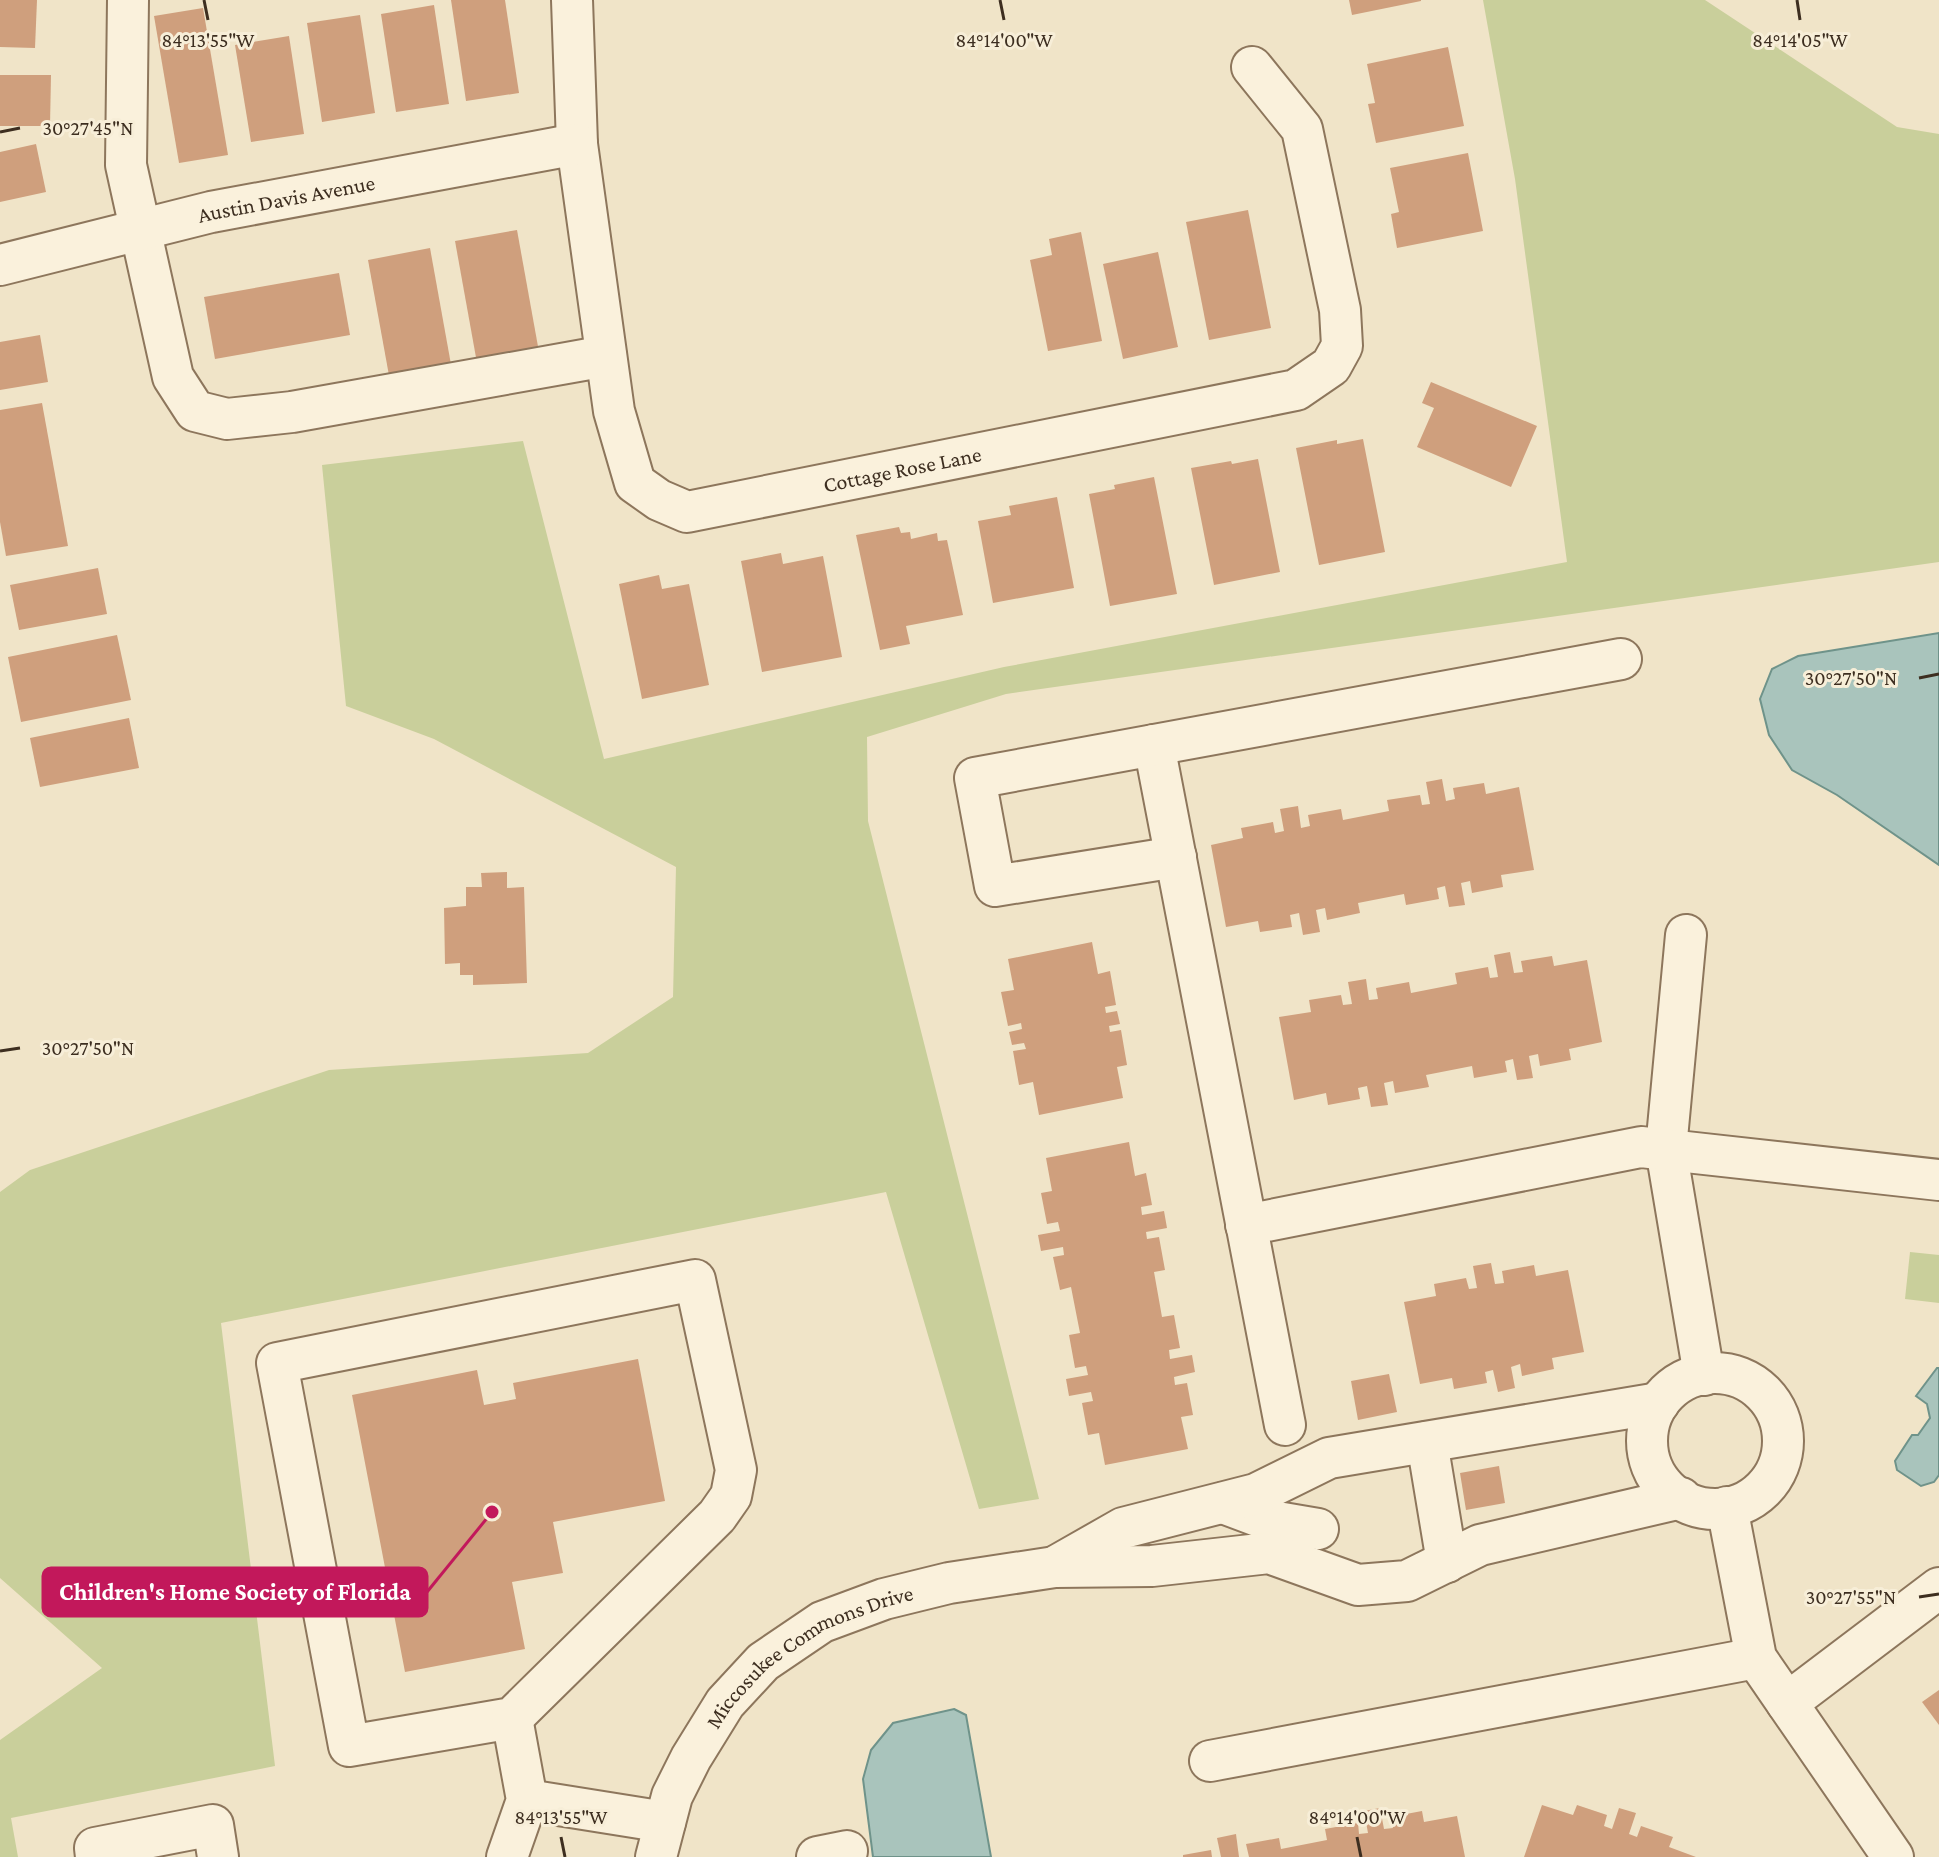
<svg xmlns="http://www.w3.org/2000/svg" width="1939" height="1857" viewBox="0 0 1939 1857" font-family="'Crimson Pro',serif">
	<style>
		.green { fill: #c9cf9b }
		.water { fill: #a9c4bc; stroke: #6f938a; stroke-width: 2 }
		.building { fill: #cf9f7d }
		.lines { fill: none; stroke-linecap: round; stroke-linejoin: round }
		.minor-casing { stroke: #8d765c; stroke-width: 44 }
		.minor { stroke: #faf1dc; stroke-width: 40 }
		.ticks { fill: none; stroke: #3d2e20; stroke-width: 3 }
		.labels { text-anchor: middle; stroke-width: 6; stroke-linejoin: round; paint-order: stroke }
		.street-label { font-size: 22px; fill: #3d2e20; stroke: #f7eed8 }
		.ticks-label { font-size: 20px; text-anchor: middle; fill: #3d2e20; stroke: #f7eed8; stroke-width: 6; stroke-linejoin: round; paint-order: stroke }
		.leader { fill: none; stroke: #c2185b; stroke-width: 3 }
		.callout-dot { fill: #c2185b; stroke: #f7eed8; stroke-width: 3 }
		.callout { fill: #c2185b; stroke: #c2185b; stroke-width: 3 }
		.callout-label { font-size: 24px; text-anchor: middle; font-weight: bold; fill: #fff }
	</style>
	<rect width="100%" height="100%" fill="#f0e4c8"/>
	<!-- green -->
	<g class="green">
		<polygon points="1483,0 1705,0 1897,127 1939,134 1939,562 1006,694 867,737 868,821 1039,1499 979,1509 886,1192 221,1323 275,1766 11,1818 18,1857 0,1857 0,1740 102,1668 0,1578 0,1192 30,1170 329,1070 588,1053 673,997 676,867 434,739 346,706 322,465 523,441 604,759 1004,667 1567,562 1515,179"/>
		<polygon points="1910,1252 1939,1255 1939,1303 1905,1299"/>
	</g>
	<!-- water -->
	<g class="water">
		<polygon points="1939,633 1939,865 1837,795 1792,770 1769,735 1760,699 1772,669 1798,656"/>
		<polygon points="1937,1368 1939,1368 1939,1475 1934,1482 1921,1486 1897,1470 1895,1461 1912,1435 1918,1435 1930,1418 1927,1404 1916,1396"/>
		<polygon points="954,1709 966,1715 991,1857 873,1857 863,1779 871,1750 893,1723"/>
	</g>
	<!-- building -->
	<g class="building">
		<polygon points="0,0 37,0 35,48 0,47"/>
		<polygon points="451,0 505,0 519,93 466,101"/>
		<polygon points="1349,0 1421,0 1421,1 1352,15"/>
		<polygon points="434,5 449,104 396,112 381,14"/>
		<polygon points="203,8 228,155 179,163 154,16"/>
		<polygon points="360,15 375,113 322,122 307,23"/>
		<polygon points="289,36 304,134 251,142 235,45"/>
		<polygon points="1448,47 1464,126 1376,143 1368,104 1375,103 1367,64"/>
		<polygon points="0,75 51,75 50,126 0,126"/>
		<polygon points="36,144 46,192 0,202 0,152"/>
		<polygon points="1468,153 1483,231 1397,248 1391,214 1399,212 1390,168"/>
		<polygon points="1248,210 1271,328 1209,340 1186,222"/>
		<polygon points="517,230 539,352 477,363 455,241"/>
		<polygon points="1081,232 1102,341 1048,351 1030,260 1052,255 1049,239"/>
		<polygon points="430,248 452,370 390,381 368,260"/>
		<polygon points="1158,252 1178,347 1123,359 1103,264"/>
		<polygon points="339,273 350,335 215,359 204,297"/>
		<polygon points="40,335 48,382 0,390 0,342"/>
		<polygon points="1431,382 1537,426 1511,487 1417,447 1434,408 1422,403"/>
		<polygon points="42,403 68,546 6,556 0,522 0,410"/>
		<polygon points="1363,439 1385,552 1319,565 1296,448 1337,440 1337,444"/>
		<polygon points="1258,459 1280,572 1214,585 1191,468 1231,461 1232,464"/>
		<polygon points="1154,477 1177,594 1110,606 1089,494 1115,489 1114,485"/>
		<polygon points="1057,497 1074,588 993,603 978,521 1011,515 1009,506"/>
		<polygon points="899,527 901,533 910,532 911,539 937,533 938,541 947,540 963,615 906,626 910,644 880,650 856,535"/>
		<polygon points="781,553 783,564 823,556 842,657 762,672 741,561"/>
		<polygon points="98,568 107,614 19,630 10,585"/>
		<polygon points="659,575 662,589 689,584 709,685 642,699 619,584"/>
		<polygon points="117,635 131,700 21,722 8,657"/>
		<polygon points="129,718 139,768 40,787 30,738"/>
		<polygon points="1442,779 1446,801 1455,799 1453,788 1484,783 1486,794 1519,787 1534,870 1501,875 1503,887 1472,893 1470,881 1461,883 1465,905 1449,907 1445,886 1437,888 1439,899 1406,905 1404,894 1358,903 1360,913 1327,920 1325,908 1316,910 1320,932 1303,935 1299,913 1290,915 1292,927 1260,932 1258,921 1226,927 1211,845 1243,838 1241,828 1273,822 1275,833 1284,831 1280,809 1298,806 1301,828 1310,826 1308,815 1341,809 1343,820 1389,811 1387,800 1420,795 1422,805 1430,804 1426,782"/>
		<polygon points="507,872 507,888 524,887 527,983 473,985 473,975 460,975 460,963 445,964 444,908 466,906 466,887 482,887 481,873"/>
		<polygon points="1092,942 1098,974 1110,971 1116,1005 1105,1007 1106,1013 1117,1011 1120,1024 1109,1026 1110,1032 1121,1030 1127,1065 1117,1067 1123,1098 1039,1115 1033,1082 1019,1085 1013,1051 1026,1049 1024,1043 1012,1045 1009,1032 1022,1029 1021,1023 1008,1026 1001,992 1014,990 1008,959"/>
		<polygon points="1510,952 1514,973 1523,972 1521,961 1552,956 1554,966 1587,960 1602,1042 1569,1049 1571,1060 1540,1066 1538,1054 1529,1056 1533,1078 1517,1080 1513,1059 1505,1061 1507,1072 1474,1078 1472,1066 1426,1075 1429,1087 1395,1093 1393,1081 1384,1083 1388,1105 1371,1107 1367,1086 1358,1088 1360,1099 1328,1105 1326,1093 1294,1100 1279,1017 1311,1012 1309,1000 1341,995 1343,1005 1352,1004 1348,982 1366,979 1369,1000 1378,999 1376,988 1409,982 1411,993 1457,984 1455,973 1488,967 1490,978 1498,977 1494,955"/>
		<polygon points="1129,1142 1135,1176 1146,1173 1152,1205 1141,1207 1142,1215 1164,1211 1167,1228 1146,1232 1147,1239 1159,1237 1165,1270 1154,1272 1162,1317 1174,1315 1180,1348 1169,1350 1170,1359 1192,1355 1195,1372 1174,1377 1175,1385 1187,1383 1193,1415 1181,1417 1188,1449 1105,1465 1099,1433 1088,1435 1082,1403 1093,1401 1091,1392 1069,1396 1066,1379 1088,1375 1086,1366 1075,1368 1069,1335 1080,1333 1071,1287 1060,1290 1053,1257 1064,1255 1063,1247 1041,1251 1038,1235 1060,1231 1058,1222 1047,1224 1041,1193 1052,1191 1046,1158"/>
		<polygon points="1491,1263 1495,1284 1504,1283 1502,1271 1534,1265 1536,1276 1568,1270 1584,1352 1552,1358 1554,1369 1522,1376 1520,1364 1511,1367 1515,1388 1498,1392 1493,1370 1485,1372 1487,1383 1454,1389 1452,1378 1420,1384 1404,1302 1436,1296 1434,1284 1466,1278 1469,1289 1477,1288 1473,1266"/>
		<polygon points="638,1359 665,1501 553,1522 563,1573 512,1582 525,1649 405,1672 352,1395 477,1370 484,1405 516,1399 513,1383"/>
		<polygon points="1389,1374 1397,1412 1358,1420 1351,1381"/>
		<polygon points="1499,1466 1505,1503 1466,1510 1460,1473"/>
		<polygon points="1939,1690 1939,1725 1922,1702"/>
		<polygon points="1542,1805 1573,1815 1577,1805 1607,1815 1604,1826 1612,1829 1619,1808 1636,1813 1629,1834 1637,1837 1641,1826 1673,1837 1669,1847 1696,1857 1524,1857"/>
		<polygon points="1380,1808 1384,1829 1393,1828 1390,1817 1422,1811 1424,1822 1457,1816 1465,1857 1249,1857 1246,1844 1279,1838 1281,1849 1327,1840 1325,1829 1358,1823 1359,1834 1368,1833 1364,1811"/>
		<polygon points="1236,1834 1239,1857 1221,1857 1217,1838"/>
		<polygon points="1211,1850 1212,1857 1183,1857 1183,1855"/>
	</g>
	<g class="lines">
		<!-- minor casing -->
		<g class="minor-casing">
			<g id="minor">
				<polyline points="128,0 126,165 173,377 195,411 227,419 292,412 606,356"/>
				<path id="s1" d="M572,0L577,144L614,411L635,483L659,500L687,512L1296,390L1331,366L1342,346L1340,310L1302,129L1252,67"/>
				<path id="s2" d="M0,265L211,212L577,144"/>
				<polyline points="1154,745 1285,1425"/>
				<polyline points="1176,857 995,886 975,778 1621,659"/>
				<polyline points="1686,935 1666,1149 1704,1375"/>
				<polyline points="1246,1225 1641,1147 1939,1180"/>
				<polygon points="695,1280 736,1470 731,1496 717,1516 512,1718 349,1746 277,1363"/>
				<circle cx="1715" cy="1441" r="68"/>
				<polyline points="1427,1442 1447,1562"/>
				<polyline points="1223,1503 1271,1521 1318,1529"/>
				<polyline points="1727,1507 1756,1658 1893,1857"/>
				<polyline points="1058,1565 1123,1528 1256,1494 1329,1458 1659,1403"/>
				<polyline points="1787,1703 1939,1588"/>
				<polyline points="1210,1761 1756,1658"/>
				<polyline points="527,1800 665,1822"/>
				<polyline points="96,1857 95,1848 213,1825 218,1857"/>
				<polyline points="507,1857 527,1800 512,1718"/>
				<path id="s3" d="M656,1857L672,1796L691,1758L725,1703L763,1662L822,1622L884,1599L949,1583L1055,1567L1152,1566L1269,1553L1358,1585L1407,1581L1480,1545L1681,1498"/>
				<polyline points="817,1857 847,1851"/>
			</g>
		</g>
		<!-- minor -->
		<use href="#minor" class="minor"/>
	</g>
	<!-- ticks -->
	<path class="ticks" d="M204,0L208,20M1000,0L1004,20M1797,0L1800,20M0,132L20,128M1919,678L1939,674M0,1051L20,1048M1919,1597L1939,1594M561,1837L565,1857M1357,1837L1361,1857"/>
	<g class="labels">
		<!-- street labels -->
		<g class="street-label">
			<text dy="8" stroke="none"><textPath href="#s2" startOffset="294">Austin Davis Avenue</textPath></text>
			<text dy="8" stroke="none"><textPath href="#s1" startOffset="768">Cottage Rose Lane</textPath></text>
			<text dy="8" stroke="none"><textPath href="#s3" startOffset="268">Miccosukee Commons Drive</textPath></text>
		</g>
	</g>
	<g class="ticks-label">
		<text x="208" y="47">84°13'55"W</text>
		<text x="1004" y="47">84°14'00"W</text>
		<text x="1800" y="47">84°14'05"W</text>
		<text x="88" y="135">30°27'45"N</text>
		<text x="1851" y="685">30°27'50"N</text>
		<text x="88" y="1055">30°27'50"N</text>
		<text x="1851" y="1604">30°27'55"N</text>
		<text x="561" y="1824">84°13'55"W</text>
		<text x="1357" y="1824">84°14'00"W</text>
	</g>
	<!-- callouts -->
	<path class="leader" d="M492 1512L427 1592"/>
	<circle class="callout-dot" cx="492" cy="1512" r="8"/>
	<rect class="callout" x="43" y="1568" width="384" height="48" rx="8"/>
	<g class="callout-label">
		<text x="235" y="1600">Children's Home Society of Florida</text>
	</g>
</svg>
